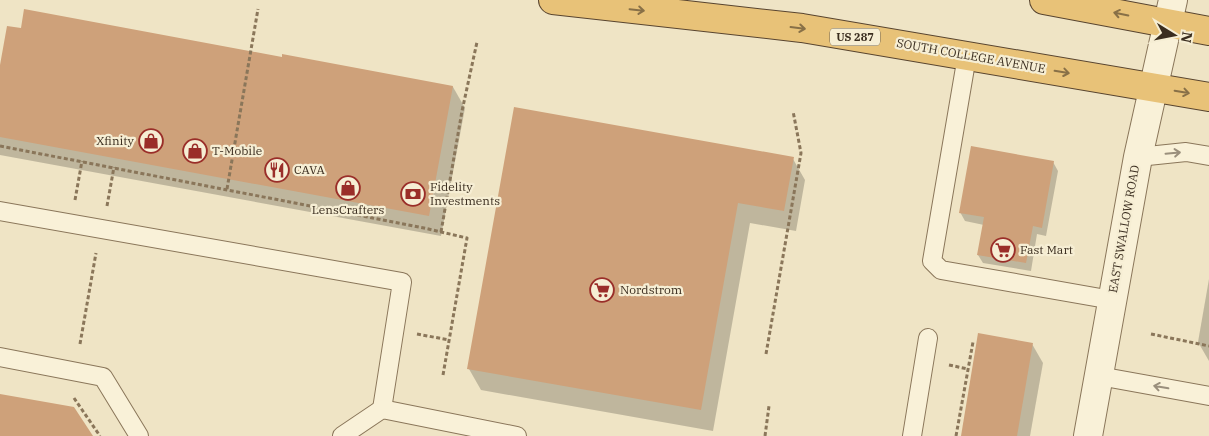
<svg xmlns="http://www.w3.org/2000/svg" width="1209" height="436" viewBox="0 0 1209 436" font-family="'IBM Plex Serif',serif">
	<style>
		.shadow { fill: #0003 }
		.building { fill: #cea17a }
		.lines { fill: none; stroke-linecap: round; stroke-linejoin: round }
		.service-casing { stroke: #8a765a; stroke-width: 20 }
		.minor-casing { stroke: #8a765a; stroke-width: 30 }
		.trunk-casing { stroke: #58442f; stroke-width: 30 }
		.path { stroke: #8a765a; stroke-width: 3; stroke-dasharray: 4 2.5; stroke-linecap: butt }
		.service { stroke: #f9f1d8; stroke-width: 18 }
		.minor { stroke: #f9f1d8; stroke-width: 28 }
		.trunk { stroke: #e8c278; stroke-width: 28 }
		.oneway { stroke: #887047 }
		.oneway2 { stroke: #9a8f7c }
		.labels { text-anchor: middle; stroke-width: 4.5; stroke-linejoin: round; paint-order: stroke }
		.shield { fill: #f6eed4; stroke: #726755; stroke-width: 1 }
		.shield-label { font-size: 11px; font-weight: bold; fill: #3a2d1f }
		.street-label { font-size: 12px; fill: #3a2d1f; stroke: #f6eed4 }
		.poi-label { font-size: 12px; fill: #3a2d1f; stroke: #f6eed4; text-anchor: start }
	</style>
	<rect width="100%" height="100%" fill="#efe4c5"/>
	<!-- shadow -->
	<g class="shadow">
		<polygon points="283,58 453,87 465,108 441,236 0,155 0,71"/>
		<polygon points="793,159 805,180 796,231 750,223 713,431 481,390 469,369"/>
		<polygon points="1053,162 1058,171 1046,236 1037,234 1031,271 983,263 978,255 984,225 965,221 960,212"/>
		<polygon points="1209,279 1209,361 1198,342"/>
		<polygon points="1032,344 1043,363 1030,436 962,436"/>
	</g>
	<!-- building -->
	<g class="building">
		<polygon points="24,9 282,57 282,54 453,86 429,216 0,137 0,65 7,26 21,28"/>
		<polygon points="514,107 794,157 784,211 738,203 701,410 467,369"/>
		<polygon points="971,146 1054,161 1042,228 1033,226 1026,263 977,255 984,217 959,213"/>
		<polygon points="978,333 1033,343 1017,436 961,436"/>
		<polygon points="0,394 74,407 93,436 0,436"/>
	</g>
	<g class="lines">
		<!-- service casing -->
		<g class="service-casing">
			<g id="service">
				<polyline points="967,56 932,261 941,270 1112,300"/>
				<polyline points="1138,157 1186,152 1209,156"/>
				<polyline points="0,211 402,282 382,409"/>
				<polyline points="0,357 103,377 139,436"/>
				<polyline points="1099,376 1209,396"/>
				<polyline points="342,436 382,409 517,436"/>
				<polyline points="912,436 928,338"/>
			</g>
		</g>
		<!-- minor casing -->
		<g class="minor-casing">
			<polyline id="minor" points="1088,436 1138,157 1173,0"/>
		</g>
		<!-- trunk casing -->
		<g class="trunk-casing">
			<g id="trunk">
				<polyline points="553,0 802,28 1209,97"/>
				<polyline points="1044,0 1209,31"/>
			</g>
		</g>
		<!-- path -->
		<g class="path">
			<polyline points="0,146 424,228 467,238 443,375"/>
			<polyline points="227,189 258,9"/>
			<polyline points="75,200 82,161"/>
			<polyline points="107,206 114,167"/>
			<polyline points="441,232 462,111 477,42"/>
			<polyline points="417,334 449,340"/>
			<polyline points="1151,334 1209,346"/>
			<polyline points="80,344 96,253"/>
			<polyline points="766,354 801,153 793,111"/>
			<polyline points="949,365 968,369"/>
			<polyline points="74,398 100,436"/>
			<polyline points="765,436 769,406"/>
			<polyline points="956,436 973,342"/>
		</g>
		<!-- service -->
		<use href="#service" class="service"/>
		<!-- minor -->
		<use href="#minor" class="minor"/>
		<!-- trunk -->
		<use href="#trunk" class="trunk"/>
	</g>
	<!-- one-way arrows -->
	<defs><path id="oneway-shaft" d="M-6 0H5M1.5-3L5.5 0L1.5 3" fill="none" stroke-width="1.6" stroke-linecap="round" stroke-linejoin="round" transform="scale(1.25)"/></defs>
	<g class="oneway">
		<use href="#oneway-shaft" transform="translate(637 10) rotate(6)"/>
		<use href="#oneway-shaft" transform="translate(1121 14) rotate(-168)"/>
		<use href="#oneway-shaft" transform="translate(798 28) rotate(7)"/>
		<use href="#oneway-shaft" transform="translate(1062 72) rotate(9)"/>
		<use href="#oneway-shaft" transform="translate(1182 92) rotate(10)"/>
	</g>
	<g class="oneway2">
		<use href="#oneway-shaft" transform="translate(1173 153) rotate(-5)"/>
		<use href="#oneway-shaft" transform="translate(1161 387) rotate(-170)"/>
	</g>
	<!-- icons -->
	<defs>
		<g id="shop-ring" transform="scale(1.25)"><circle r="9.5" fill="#f6eed4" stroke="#9a2e29" stroke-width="1.5"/><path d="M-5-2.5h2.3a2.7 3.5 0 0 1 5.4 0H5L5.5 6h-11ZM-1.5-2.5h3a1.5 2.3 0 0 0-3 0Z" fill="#9a2e29"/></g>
		<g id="restaurant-ring" transform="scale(1.25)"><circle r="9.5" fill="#f6eed4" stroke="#9a2e29" stroke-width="1.5"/><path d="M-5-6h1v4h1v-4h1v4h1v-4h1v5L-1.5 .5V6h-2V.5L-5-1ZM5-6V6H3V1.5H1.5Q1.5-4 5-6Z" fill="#9a2e29"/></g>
		<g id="bank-ring" transform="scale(1.25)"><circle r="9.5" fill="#f6eed4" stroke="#9a2e29" stroke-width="1.5"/><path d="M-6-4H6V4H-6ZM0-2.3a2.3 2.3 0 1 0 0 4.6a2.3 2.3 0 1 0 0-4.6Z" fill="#9a2e29"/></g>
		<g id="supermarket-ring" transform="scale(1.25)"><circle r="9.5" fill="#f6eed4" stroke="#9a2e29" stroke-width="1.5"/><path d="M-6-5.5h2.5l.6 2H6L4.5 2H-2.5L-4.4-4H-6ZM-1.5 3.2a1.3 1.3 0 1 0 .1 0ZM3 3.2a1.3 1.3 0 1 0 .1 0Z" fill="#9a2e29"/></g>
	</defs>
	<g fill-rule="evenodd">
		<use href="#shop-ring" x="151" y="141"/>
		<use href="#shop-ring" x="195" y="151"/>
		<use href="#restaurant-ring" x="277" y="170"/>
		<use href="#shop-ring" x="348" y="188"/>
		<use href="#bank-ring" x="413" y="194"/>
		<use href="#supermarket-ring" x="1003" y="250"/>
		<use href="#supermarket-ring" x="602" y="290"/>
	</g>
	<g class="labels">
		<!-- shield labels -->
		<rect class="shield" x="830" y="28.5" width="50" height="17" rx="4"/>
		<g class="shield-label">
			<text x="855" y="41">US 287</text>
		</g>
		<!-- street labels -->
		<g class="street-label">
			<text transform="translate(971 56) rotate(10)" y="4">SOUTH COLLEGE AVENUE</text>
			<text transform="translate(1124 229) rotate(-80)" y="4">EAST SWALLOW ROAD</text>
		</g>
		<!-- poi labels -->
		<g class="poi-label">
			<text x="134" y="145" text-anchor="end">Xfinity</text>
			<text x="212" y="155">T-Mobile</text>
			<text x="294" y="174">CAVA</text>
			<text x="430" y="191">Fidelity<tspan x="430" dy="14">Investments</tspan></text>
			<text x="348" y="214" text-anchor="middle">LensCrafters</text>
			<text x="1020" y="254">Fast Mart</text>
			<text x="620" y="294">Nordstrom</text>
		</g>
	</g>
	<!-- north arrow -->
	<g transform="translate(1174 35) rotate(100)" stroke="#f6eed4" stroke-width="4" paint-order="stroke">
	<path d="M0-4L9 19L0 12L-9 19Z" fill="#3a2d1f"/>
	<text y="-8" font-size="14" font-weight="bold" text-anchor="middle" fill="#3a2d1f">N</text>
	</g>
</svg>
